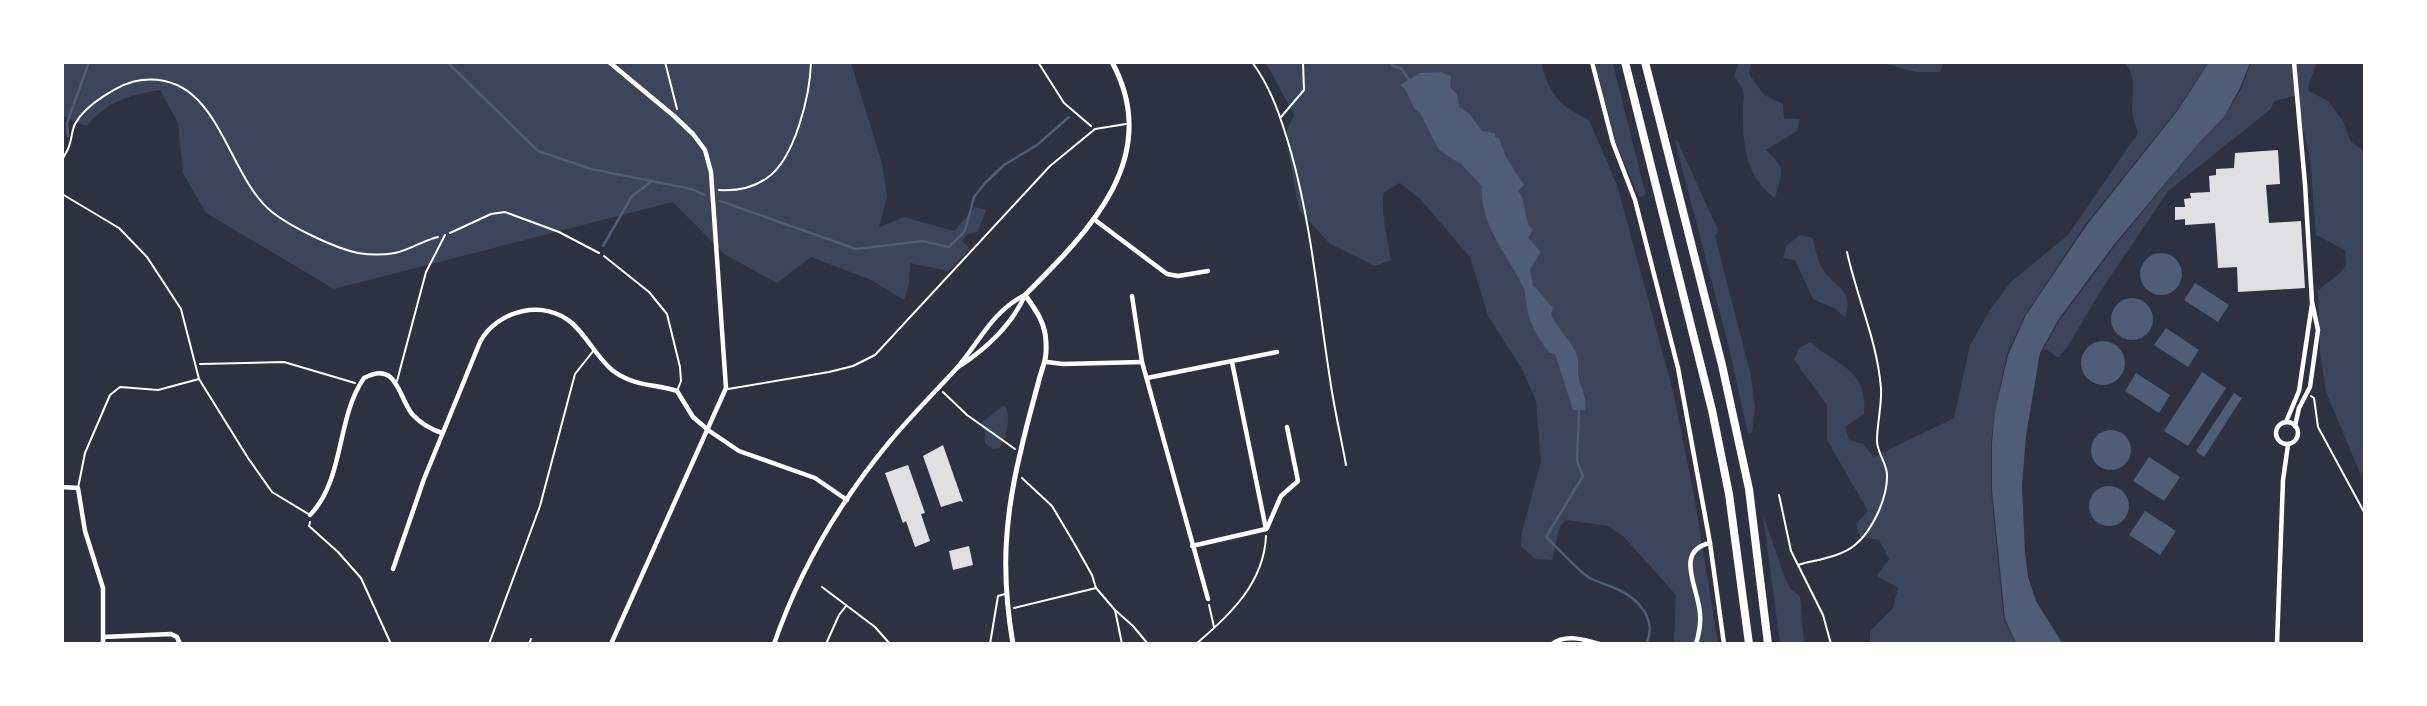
<svg xmlns="http://www.w3.org/2000/svg" width="2427" height="706" viewBox="0 0 2427 706" font-family="Arial,sans-serif">
	<style>
		.green { fill: #3c4559 }
		.water { fill: #4f5d75 }
		.lines { fill: none; stroke-linecap: round; stroke-linejoin: round }
		.stream { stroke: #4f5d75; stroke-width: 2.5 }
		.building { fill: #e0e0e3 }
		.path { stroke: #fff; stroke-width: 2 }
		.service { stroke: #fff; stroke-width: 2 }
		.minor { stroke: #fff; stroke-width: 4.5 }
		.tertiary { stroke: #fff; stroke-width: 5 }
		.motorway { stroke: #fff; stroke-width: 8 }
	</style>
	<rect width="100%" height="100%" fill="#2d3142"/>
	<!-- green -->
	<g class="green">
		<path d="M1739,62L1751,63L1749,74L1764,95L1783,104L1784,118L1800,119L1797,131L1766,150C1787,169 1782,172 1775,198C1747,179 1743,147 1743,115C1742,95 1749,95 1734,76Z"/>
		<path d="M63,63H851L882,163L887,197L879,227L904,217L954,231L975,207L986,210L978,232L968,234L962,241L970,249L948,271L910,263L909,284L904,300L871,280L811,257L777,283L724,254L673,202L334,289L206,213L183,173L178,123L160,90C127,96 110,100 86,126L63,116Z"/>
		<path d="M1266,63H1542C1542,69 1545,75 1547,81C1556,102 1569,110 1589,120L1617,185L1673,391L1695,501L1718,643H1674L1676,595L1624,537L1608,526L1566,520L1560,526L1552,560L1535,559L1521,546L1522,532L1541,461L1536,401L1522,369L1488,316L1470,257L1420,199L1400,183L1384,192C1380,209 1388,242 1391,260L1375,266L1330,244L1299,210L1287,144V131L1294,115Z"/>
		<polygon points="1595,63 1613,63 1646,195 1639,197 1616,143"/>
		<polygon points="1942,63 1943,65 1940,72 1916,72 1882,63"/>
		<path d="M2124,63H2208L2177,110L2085,225L2025,315L2007,354L1995,412L1991,443V490L2004,620L2015,643H1870V631L1893,608L1898,588L1877,576L1889,559L1879,540L1860,537L1856,524L1868,511L1827,440V405L1794,360L1799,348L1810,342C1838,367 1868,368 1864,414L1845,427L1849,440L1863,444L1874,457L1954,418L1970,345L1991,308L2011,282L2068,235L2138,133C2136,126 2132,117 2132,109C2132,95 2137,73 2124,63Z"/>
		<path d="M2251,63H2317L2308,86L2309,91L2328,101L2343,121L2351,142L2364,151V483L2326,392L2320,353L2318,291C2328,281 2338,277 2346,266L2345,250L2316,235L2310,158L2302,125L2299,100L2294,96L2274,101L2271,109L2168,191L2100,292L2068,346L2058,358L2047,350H2043L2059,321L2114,247L2198,144L2224,117L2241,89Z"/>
		<polygon points="1677,140 1718,230 1715,236 1751,376 1755,407 1752,433 1748,434 1729,348 1675,141"/>
		<path d="M1800,235L1813,238C1815,248 1817,259 1822,268C1835,289 1855,289 1845,318L1836,309L1813,299L1795,260L1783,258L1786,246Z"/>
		<path d="M1004,405C1012,413 1007,439 999,448L992,449L985,443V432L981,423Z"/>
		<polygon points="1763,515 1784,575 1790,588 1800,596 1804,643 1780,643"/>
	</g>
	<!-- water -->
	<g class="water">
		<polygon points="2209,62 2250,63 2240,88 2224,117 2198,144 2113,246 2058,320 2040,353 2026,435 2022,486 2025,552 2028,577 2036,601 2062,643 2016,643 2005,619 1992,490 1992,443 1995,412 2008,355 2026,315 2086,226 2178,110"/>
		<path d="M1441,72L1451,76L1450,87L1457,94L1459,107L1469,113L1482,131L1495,133V137L1499,138L1506,157L1524,185L1518,191C1528,203 1522,219 1533,230L1528,238L1541,252L1530,269L1533,285L1553,308L1551,314C1556,327 1570,339 1576,353C1579,359 1578,366 1578,372C1579,386 1588,397 1585,410H1573L1555,354L1550,353C1540,341 1532,329 1528,313C1526,305 1526,295 1523,287C1508,255 1479,224 1482,186L1462,165L1439,150L1420,113L1414,108L1405,89L1400,85L1420,73Z"/>
		<circle cx="2161" cy="274" r="21"/>
		<polygon points="2195,283 2229,305 2218,322 2184,300"/>
		<circle cx="2132" cy="319" r="21"/>
		<polygon points="2166,328 2199,350 2188,367 2154,345"/>
		<circle cx="2103" cy="363" r="22"/>
		<polygon points="2202,372 2226,388 2188,446 2164,431"/>
		<polygon points="2136,373 2170,395 2159,413 2125,391"/>
		<polygon points="2234,393 2242,398 2204,457 2196,451"/>
		<circle cx="2111" cy="450" r="20"/>
		<polygon points="2149,457 2180,477 2164,501 2133,481"/>
		<circle cx="2109" cy="506" r="20"/>
		<polygon points="2145,511 2176,531 2160,555 2129,535"/>
	</g>
	<g class="lines">
		<!-- stream -->
		<g class="stream">
			<polyline points="447,62 538,151 591,169 691,189 705,195"/>
			<polyline points="1392,62 1392,65 1402,69 1409,80"/>
			<polyline points="68,136 67,123 89,62"/>
			<polyline points="720,201 856,249 922,241 949,247 965,231 974,197 985,183 1004,165 1037,145 1069,117"/>
			<polyline points="603,246 632,196 651,182"/>
			<path d="M1579,410L1577,461L1583,476L1546,537C1560,550 1573,566 1588,577C1597,582 1608,585 1617,589C1638,598 1658,620 1646,644"/>
		</g>
	</g>
	<!-- building -->
	<g class="building">
		<polygon points="2278,150 2280,184 2266,185 2269,223 2301,221 2305,288 2238,292 2237,267 2218,268 2215,223 2185,225 2185,219 2175,220 2175,207 2185,207 2184,199 2191,198 2190,193 2210,192 2209,176 2216,175 2216,169 2234,168 2235,153"/>
		<polygon points="943,445 963,502 960,501 941,507 923,456"/>
		<polygon points="908,465 925,513 921,514 930,541 915,547 906,521 903,523 885,473"/>
		<polygon points="969,546 973,565 953,570 949,551"/>
	</g>
	<g class="lines">
		<!-- path -->
		<g class="path">
			<polyline points="665,62 677,109"/>
			<polyline points="1038,62 1064,103 1091,126"/>
			<path d="M1252,62C1272,89 1282,121 1291,152C1312,227 1318,303 1330,379C1334,408 1341,437 1346,465"/>
			<polyline points="1281,117 1304,90 1303,62"/>
			<path d="M62,160C65,154 69,149 70,143C72,137 72,130 75,124C85,105 121,82 142,80C220,72 225,174 272,212C291,227 334,248 358,253C370,255 384,255 395,253C410,250 424,240 438,237"/>
			<path d="M719,190C735,191 753,188 767,178C795,159 810,95 811,62"/>
			<polyline points="450,233 491,214 505,212 559,232 599,253"/>
			<polyline points="200,364 284,362 355,383"/>
			<polyline points="943,392 967,415 1015,449"/>
			<polyline points="2311,396 2314,398 2318,427 2364,512"/>
			<polyline points="1022,478 1052,506 1074,543 1092,575 1096,588 1115,610 1122,644"/>
			<polyline points="1779,495 1791,551 1823,615 1831,644"/>
			<polyline points="310,522 309,526 338,552 361,578 391,644"/>
			<path d="M1798,565C1815,560 1841,557 1855,545C1873,530 1888,497 1887,474C1886,462 1877,452 1877,441C1877,423 1882,406 1881,388C1877,340 1857,298 1847,252"/>
			<polyline points="1209,605 1214,627"/>
			<polyline points="1014,608 1096,588"/>
			<polyline points="1115,610 1133,626 1148,644"/>
			<path d="M1196,644C1230,615 1264,583 1266,536"/>
		</g>
		<!-- service -->
		<g class="service">
			<polyline points="62,194 119,228 147,257 181,309 199,379 248,458 272,492 310,515"/>
			<polyline points="604,256 649,292 667,314 680,367 681,381 677,391"/>
			<polyline points="397,381 426,272 445,235"/>
			<polyline points="728,389 829,372 853,366 875,355 1050,166 1095,129 1126,124"/>
			<polyline points="78,488 85,453 110,395 120,387 158,390 199,379"/>
			<polyline points="822,587 875,627 890,644"/>
			<polyline points="489,644 540,506 575,374 594,350"/>
			<polyline points="529,644 531,639"/>
			<polyline points="826,644 839,615 846,606"/>
			<polyline points="990,644 998,596 1005,594"/>
		</g>
		<!-- minor -->
		<g class="minor">
			<polyline points="609,62 674,116 693,134 705,150 711,172 726,388 611,644"/>
			<polyline points="1592,62 1613,143 1635,200 1678,368 1710,543 1724,644"/>
			<polyline points="2294,62 2305,184 2312,302 2318,330 2310,387 2299,408 2295,426"/>
			<polyline points="1095,220 1167,274 1178,276 1208,271"/>
			<polyline points="1132,296 1142,362 1208,599"/>
			<polyline points="1047,362 1063,364 1142,362"/>
			<polyline points="1232,362 1266,529"/>
			<path d="M958,367C985,350 1012,325 1025,295"/>
			<polyline points="1147,378 1277,352"/>
			<circle cx="2287" cy="433" r="11"/>
			<polyline points="2286,422 2299,391 2312,304"/>
			<polyline points="62,487 78,488 85,531 103,588 103,644"/>
			<path d="M310,515C345,479 336,418 364,378C397,360 398,396 412,414C421,424 430,429 442,433"/>
			<polyline points="1267,528 1281,496 1298,481 1287,427"/>
			<polyline points="1192,546 1266,529"/>
			<path d="M393,569L424,479L480,342C497,310 545,298 573,324C587,337 597,357 612,370C632,386 655,384 677,391L693,417L708,430L739,451L815,478L847,500"/>
			<polyline points="103,637 171,634 177,637 180,644"/>
			<path d="M774,644C800,569 841,500 891,440C912,415 934,393 956,369C979,343 992,311 1025,295"/>
			<path d="M1552,644C1565,634 1584,639 1599,644"/>
			<path d="M1696,644C1699,634 1701,623 1700,613C1698,587 1674,551 1710,543"/>
			<polyline points="2277,644 2283,480 2288,445"/>
		</g>
		<!-- tertiary -->
		<path class="tertiary" d="M1013,644C1001,574 1004,519 1021,450C1026,427 1033,403 1039,380C1043,364 1047,361 1046,343C1046,324 1036,310 1025,295C1088,232 1164,158 1112,62"/>
		<!-- motorway -->
		<g class="motorway">
			<polyline points="1625,62 1712,410 1729,494 1749,644"/>
			<polyline points="1645,62 1722,365 1749,489 1768,644"/>
		</g>
	</g>
	<!-- border -->
	<rect width="2427" height="706" fill="none" stroke="#ffffff" stroke-width="128"/>
</svg>
